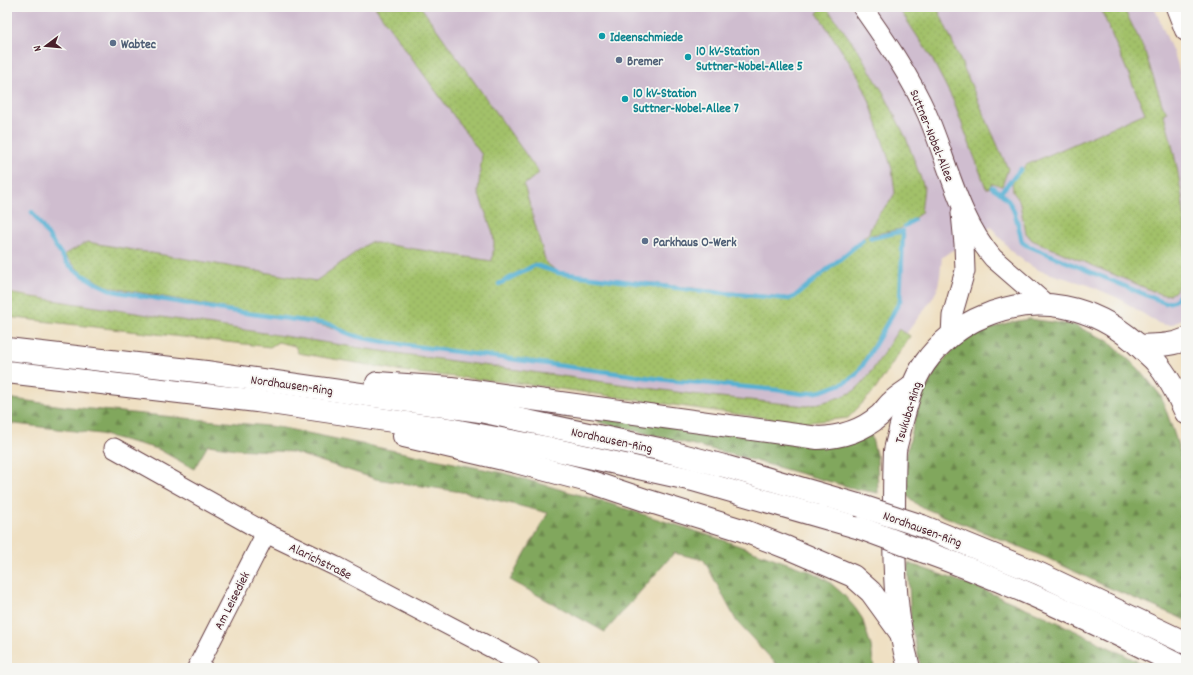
<svg xmlns="http://www.w3.org/2000/svg" width="1193" height="675" viewBox="0 0 1193 675" font-family="Dekko,sans-serif">
	<style>
		.industrial { fill: #cfbdcf }
		.grass { fill: url(#grass-dots); stroke: #76704a }
		.forest { fill: url(#forest-firs); stroke: #666344 }
		.lines { fill: none; stroke-linecap: round; stroke-linejoin: round }
		.stream { stroke: #56b0d3; stroke-width: 4.5 }
		.minor-casing { stroke: #633c42; stroke-width: 21 }
		.major-casing { stroke: #633c42; stroke-width: 24 }
		.highway-casing { stroke: #633c42; stroke-width: 24 }
		.minor { stroke: #fff; stroke-width: 19 }
		.major { stroke: #fff; stroke-width: 22 }
		.highway { stroke: #fff; stroke-width: 22 }
		.highway-bridge-casing { stroke: #633c42; stroke-width: 24; stroke-linecap: butt }
		.highway-bridge { stroke: #fff; stroke-width: 22 }
		.culture-dot { fill: #0f9aa8; stroke: #f6f6f2; stroke-width: 1.5 }
		.service-dot { fill: #5c6f8a; stroke: #f6f6f2; stroke-width: 1.5 }
		.labels { text-anchor: middle; stroke-width: 3.5; stroke-linejoin: round; paint-order: stroke }
		.culture-label { font-size: 13px; font-weight: bold; fill: #0d838f; stroke: #f6f6f2; text-anchor: start }
		.service-label { font-size: 13px; font-weight: bold; fill: #4e5e75; stroke: #f6f6f2; text-anchor: start }
		.street-label { font-size: 13px; fill: #4a1f2b; stroke: #f6f6f2 }
	</style>
	<defs>
		<pattern id="grass-dots" width="8" height="8" patternUnits="userSpaceOnUse"><rect width="8" height="8" fill="#a2c169"/><path d="M2 2h.1M6 6h.1" fill="none" stroke="#8da55b" stroke-width="1.8" stroke-linecap="round"/></pattern>
		<pattern id="forest-firs" width="22" height="20" patternUnits="userSpaceOnUse"><rect width="22" height="20" fill="#81a75d"/><path d="M5 1l3.5 6h-7zM16 11l3.5 6h-7z" fill="#6c874d"/></pattern>
	</defs>
	<rect width="100%" height="100%" fill="#f6f6f2"/>
	<filter id="ink" filterUnits="userSpaceOnUse"><feTurbulence type="fractalNoise" baseFrequency=".025" numOctaves="2"/><feDisplacementMap in="SourceGraphic" scale="8" xChannelSelector="R" yChannelSelector="G"/><feConvolveMatrix kernelMatrix="1 2 1 2 8 2 1 2 1" color-interpolation-filters="sRGB"/></filter>
	<filter id="wash" filterUnits="userSpaceOnUse"><feTurbulence type="fractalNoise" baseFrequency=".012" numOctaves="4" result="noise"/><feDisplacementMap in="SourceGraphic" scale="16" xChannelSelector="R" yChannelSelector="G"/><feGaussianBlur stdDeviation="0.9" result="paint"/><feColorMatrix in="noise" values="0 0 0 0 0 0 0 0 0 0 0 0 0 0 0 0 0 1.4 0 .05"/><feComposite in="paint" operator="in"/></filter>
	<g filter="url(#wash)">
		<rect width="100%" height="100%" fill="#efe0c3"/>
		<!-- industrial -->
		<polygon class="industrial" points="7,7 1154,7 1177,62 1186,98 1186,315 1177,322 1171,325 1165,325 1158,323 1118,298 1088,285 1041,271 1031,266 1013,253 991,227 942,257 940,276 937,290 932,299 897,346 859,390 824,405 804,407 686,395 470,368 7,292 7,182 12,172 7,170"/>
		<!-- grass -->
		<g class="grass">
			<polygon points="375,7 421,7 539,173 524,185 546,263 558,272 701,289 791,298 847,253 869,233 872,225 881,211 889,203 895,193 892,169 869,100 859,77 817,13 823,7 826,7 858,50 870,71 883,92 906,138 924,187 921,213 900,229 871,235 868,239 902,233 900,298 860,366 855,374 842,383 819,392 802,393 667,379 548,364 358,337 345,330 109,287 83,274 64,255 87,242 316,281 370,242 492,261 494,244 493,233 478,192 482,155"/>
			<polygon points="898,7 937,7 1008,169 1002,186 992,183 989,188 986,188 953,100 931,57"/>
			<path d="M1100,7H1123L1144,49L1162,104L1167,112L1164,113V115C1177,159 1193,234 1181,278C1177,290 1175,297 1160,294L1032,240L1026,233L1019,200L1013,192L1012,181L1026,165L1145,113Z"/>
			<path d="M7,293L367,349L691,394L807,406C817,404 848,396 855,390C870,378 887,346 899,329L910,336L875,390L848,418L800,423L525,384L415,373L298,353L295,346L278,342L270,347L7,317Z"/>
		</g>
		<!-- forest -->
		<g class="forest">
			<polygon points="1029,319 1074,325 1108,341 1139,369 1161,396 1174,433 1182,458 1186,494 1186,620 1105,586 1047,558 919,506 906,495 905,461 920,398 940,364 961,342 984,331 1007,323"/>
			<polygon points="7,398 70,407 278,427 503,473 611,504 720,539 812,572 828,581 843,594 856,609 862,618 871,646 874,668 780,668 737,622 704,560 674,553 605,632 510,580 548,513 468,493 376,479 292,452 236,449 208,445 194,469 158,449 100,434 7,423"/>
			<polygon points="600,415 870,431 877,458 878,493 856,489 727,453 598,422"/>
			<polygon points="908,563 976,587 1047,617 1151,668 921,668 911,625"/>
		</g>
		<g class="lines">
			<!-- stream -->
			<g class="stream">
				<path d="M992,187C1016,201 1016,218 1022,242L1026,245L1165,303C1172,302 1176,301 1180,295"/>
				<polyline points="1001,192 1021,169"/>
				<path d="M32,212L67,263L76,271L94,282L113,291L224,310L333,325C351,339 377,340 398,344L667,380L777,390L803,394L822,391L844,383L855,376L863,365L900,301L903,234"/>
				<polyline points="905,226 914,220"/>
				<polyline points="870,237 872,238 903,231"/>
				<polyline points="499,284 535,265 559,273 693,290 789,299 794,297 863,240"/>
			</g>
		</g>
	</g>
	<g filter="url(#ink)">
		<g class="lines">
			<!-- minor casing -->
			<g class="minor-casing">
				<g id="minor">
					<path d="M862,7C886,41 910,76 927,114C948,162 958,217 993,258L1047,305"/>
					<polyline points="951,335 952,316 965,271 964,244 961,213"/>
					<polyline points="114,448 266,533 335,566 530,668"/>
					<polyline points="197,668 266,533"/>
				</g>
			</g>
			<!-- major casing -->
			<g class="major-casing">
				<g id="major">
					<polyline points="1177,7 1186,30"/>
					<path d="M1140,346C1156,345 1171,346 1186,339"/>
					<path d="M909,668C895,618 894,570 894,518C894,496 894,473 895,451C896,444 899,436 900,429C906,407 911,383 925,363C939,343 961,325 984,316C1038,293 1093,306 1136,343C1142,349 1149,355 1155,361C1168,376 1178,395 1186,413"/>
				</g>
			</g>
			<!-- highway casing -->
			<g class="highway-casing">
				<g id="highway">
					<polyline points="7,349 206,372 480,411 659,449 724,466 858,505"/>
					<polyline points="7,372 257,401 454,430 543,447 693,480 860,528"/>
					<path d="M377,383L451,388L818,438C841,437 862,431 879,416C884,412 887,406 892,402C898,396 905,392 912,387"/>
					<polyline points="404,436 516,462 588,481 645,500 742,530 788,548 853,576 871,592 900,632"/>
					<polyline points="922,526 1040,574 1186,643"/>
					<path d="M922,551C1012,583 1099,624 1184,668"/>
				</g>
			</g>
			<!-- minor -->
			<use href="#minor" class="minor"/>
			<!-- major -->
			<use href="#major" class="major"/>
			<!-- highway -->
			<use href="#highway" class="highway"/>
			<!-- highway-bridge casing -->
			<g class="highway-bridge-casing">
				<g id="highway-bridge">
					<polyline points="858,505 922,526"/>
					<polyline points="860,528 922,551"/>
				</g>
			</g>
			<!-- highway-bridge -->
			<use href="#highway-bridge" class="highway-bridge"/>
		</g>
	</g>
	<!-- markers -->
	<g class="culture-dot">
		<circle cx="602" cy="36" r="4"/>
		<circle cx="688" cy="57" r="4"/>
		<circle cx="625" cy="99" r="4"/>
	</g>
	<g class="service-dot">
		<circle cx="113" cy="43" r="4"/>
		<circle cx="619" cy="60" r="4"/>
		<circle cx="645" cy="241" r="4"/>
	</g>
	<g class="labels">
		<!-- culture labels -->
		<g class="culture-label">
			<text x="610" y="41">Ideenschmiede</text>
			<text x="696" y="55">10 kV-Station<tspan x="696" dy="15">Suttner-Nobel-Allee 5</tspan></text>
			<text x="633" y="97">10 kV-Station<tspan x="633" dy="15">Suttner-Nobel-Allee 7</tspan></text>
		</g>
		<!-- service labels -->
		<g class="service-label">
			<text x="121" y="48">Wabtec</text>
			<text x="627" y="65">Bremer</text>
			<text x="653" y="246">Parkhaus O-Werk</text>
		</g>
		<!-- street labels -->
		<g class="street-label">
			<text transform="translate(933 135) rotate(68)" y="5">Suttner-Nobel-Allee</text>
			<text transform="translate(292 384) rotate(8)" y="5">Nordhausen-Ring</text>
			<text transform="translate(907 412) rotate(-73)" y="5">Tsukuba-Ring</text>
			<text transform="translate(612 439) rotate(12)" y="5">Nordhausen-Ring</text>
			<text transform="translate(923 528) rotate(20)" y="5">Nordhausen-Ring</text>
			<text transform="translate(321 560) rotate(26)" y="5">Alarichstraße</text>
			<text transform="translate(231 600) rotate(-63)" y="5">Am Leisediek</text>
		</g>
	</g>
	<!-- margin -->
	<rect width="1193" height="675" fill="none" stroke="#f6f6f2" stroke-width="24"/>
	<!-- north arrow -->
	<g transform="translate(46 46) rotate(254)" stroke="#f6f6f2" stroke-width="3" paint-order="stroke">
	<path d="M0-3L7 15L0 10L-7 15Z" fill="#4a1f2b"/>
	<text y="-6" font-size="11" font-weight="bold" text-anchor="middle" fill="#4a1f2b">N</text>
	</g>
</svg>
